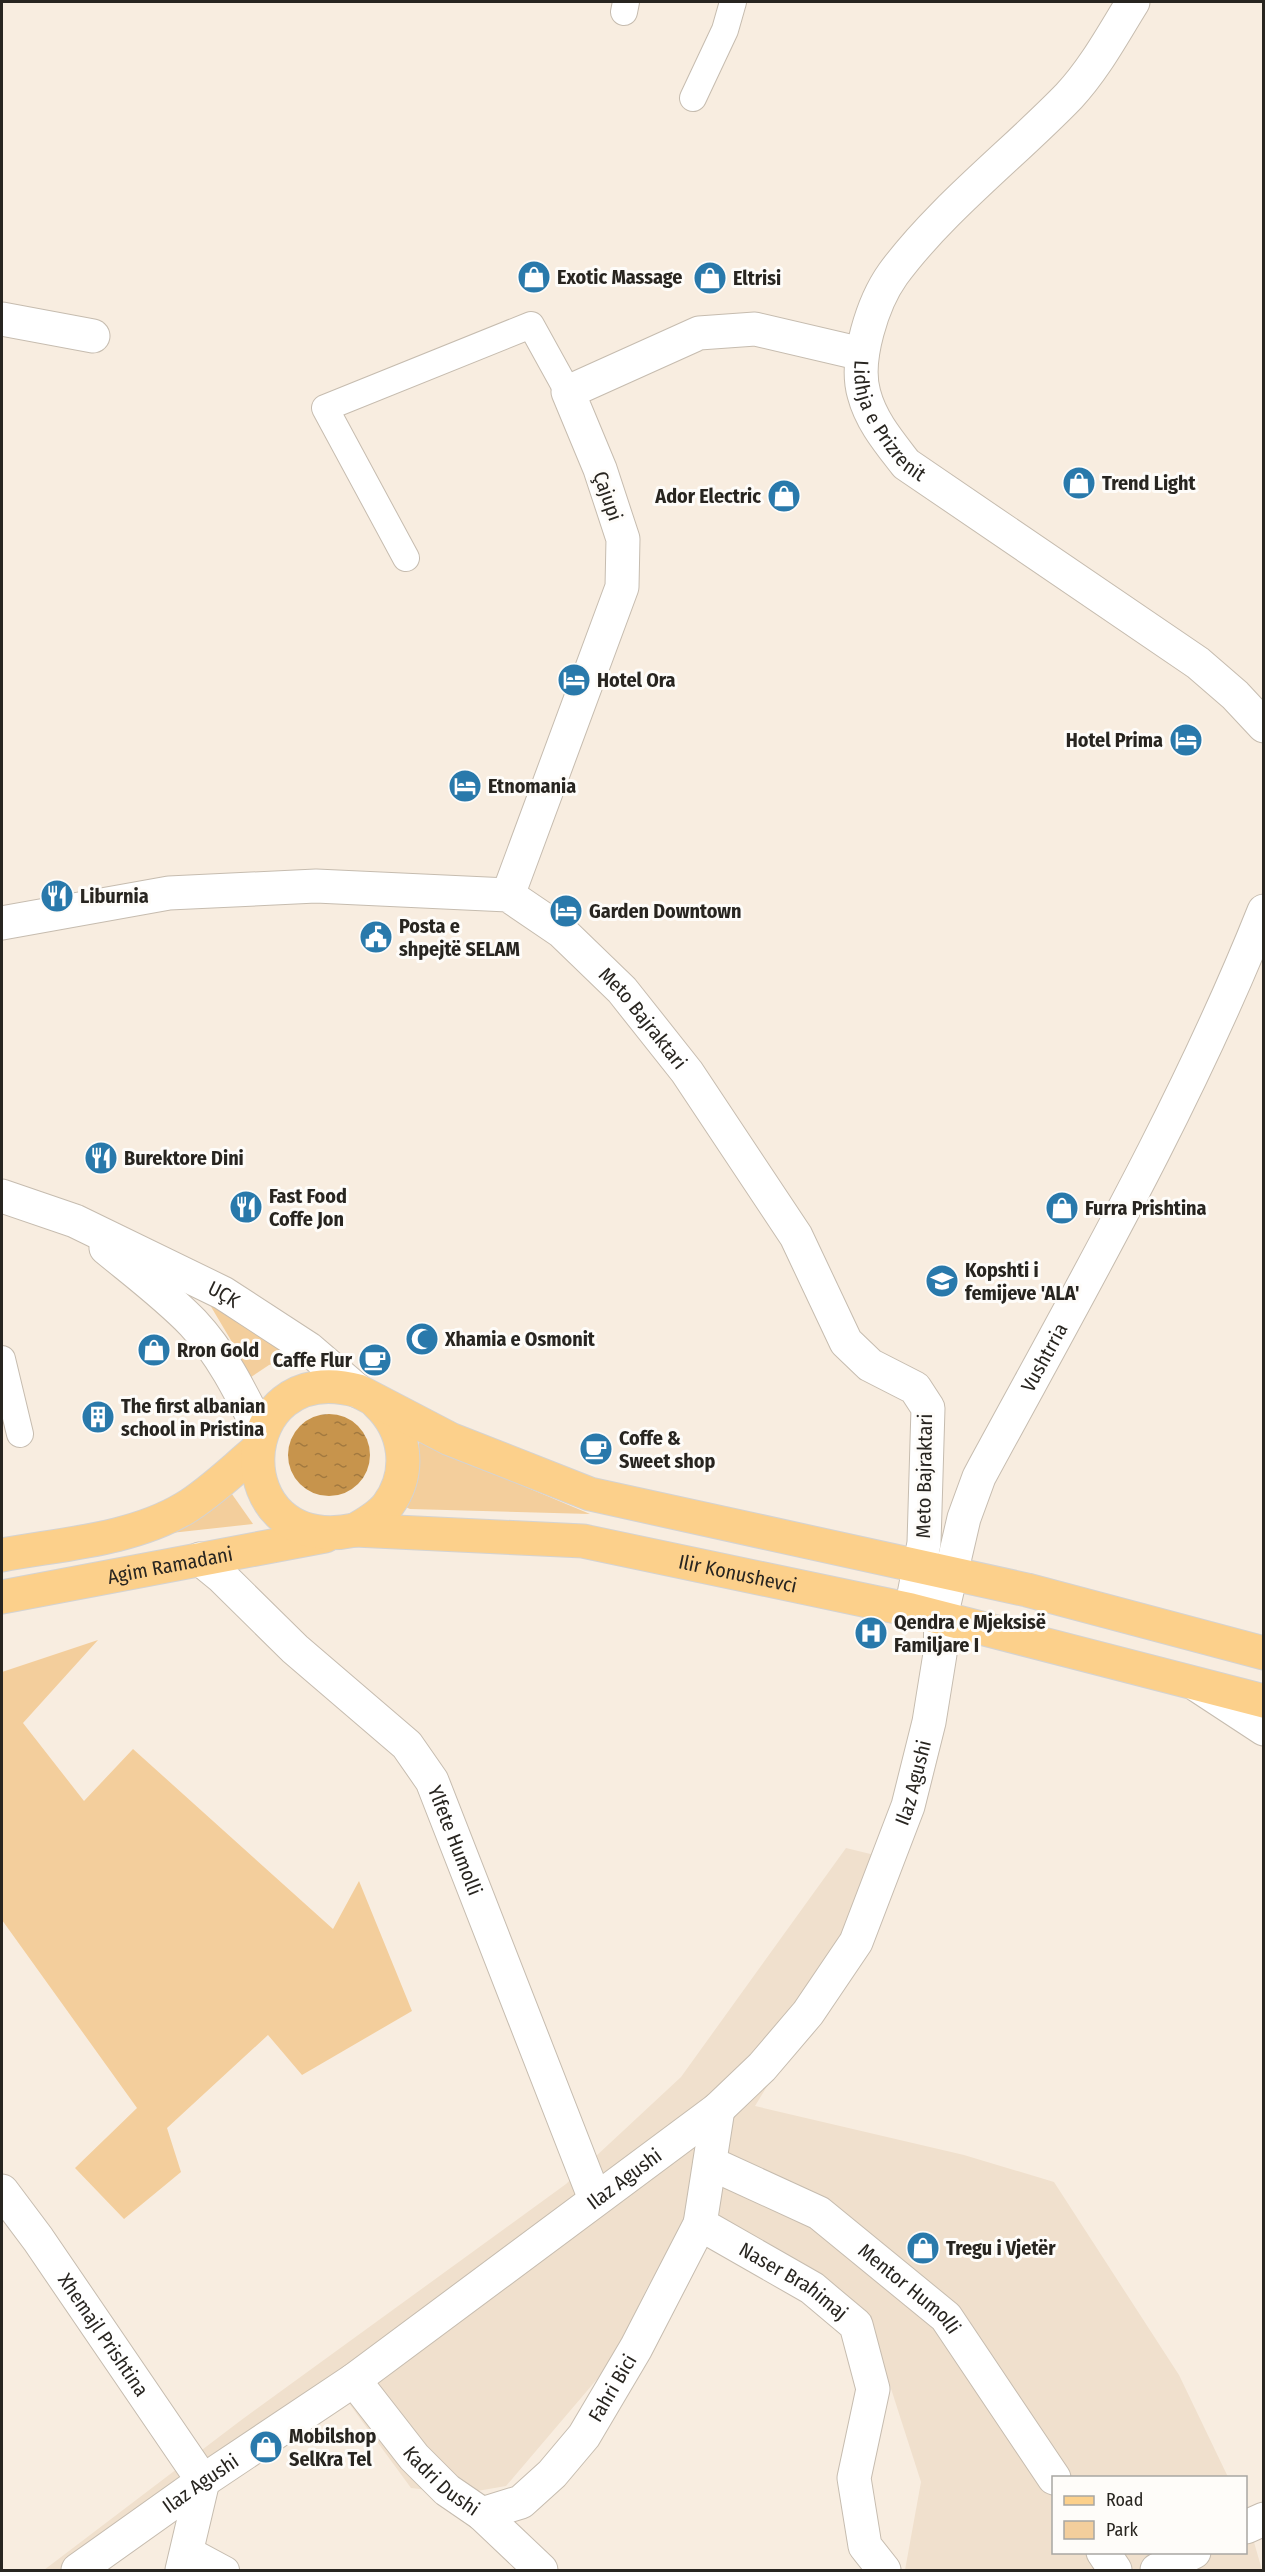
<svg xmlns="http://www.w3.org/2000/svg" width="1265" height="2572" viewBox="0 0 1265 2572" font-family="'Fira Sans Condensed',sans-serif">
	<style>
		.built { fill: #f0e0cd }
		.green { fill: #f3ce9c }
		.water { fill: url(#water-ripples) }
		.lines { fill: none; stroke-linecap: round; stroke-linejoin: round }
		.lane-casing { stroke: #c6bcaf; stroke-width: 28 }
		.street-casing { stroke: #c6bcaf; stroke-width: 35 }
		.secondary-casing { stroke: #c6bcaf; stroke-width: 35 }
		.primary-casing { stroke: #d4d3d2; stroke-width: 35 }
		.lane { stroke: #fff; stroke-width: 26 }
		.street { stroke: #fff; stroke-width: 33 }
		.secondary { stroke: #fff; stroke-width: 33 }
		.primary { stroke: #fcd08b; stroke-width: 33 }
		.labels { text-anchor: middle; stroke-width: 6; stroke-linejoin: round; paint-order: stroke }
		.poi-label { font-size: 20px; font-weight: bold; fill: #282520; stroke: #fefcf9; text-anchor: start }
		.street-label { font-size: 20px; fill: #282520; stroke: #fefcf9 }
	</style>
	<defs>
		<pattern id="water-ripples" width="26" height="14" patternUnits="userSpaceOnUse" patternTransform="scale(1.5)"><rect width="26" height="14" fill="#c7944c"/><path d="M2 4q2-2 4 0t4 0M15 11q2-2 4 0t4 0" fill="none" stroke="#a2793f"/></pattern>
	</defs>
	<rect width="100%" height="100%" fill="#f8ede0"/>
	<!-- built -->
	<polygon class="built" points="846,1848 903,1862 755,2106 964,2155 1054,2182 1179,2375 1228,2477 1054,2478 1054,2552 1246,2552 1246,2514 1262,2570 905,2570 921,2482 876,2342 693,2207 646,2290 621,2351 506,2486 460,2494 411,2488 348,2402 181,2516 108,2570 44,2570 240,2421 566,2184 681,2077"/>
	<!-- green -->
	<g class="green">
		<polygon points="210,1305 228,1313 294,1357 269,1365 248,1379 232,1342"/>
		<polygon points="419,1442 590,1514 410,1509 403,1506 416,1480"/>
		<polygon points="227,1487 253,1524 171,1533"/>
		<polygon points="98,1640 23,1723 84,1801 133,1749 333,1929 359,1881 412,2011 302,2075 268,2035 167,2128 181,2172 124,2219 75,2168 137,2108 2,1920 2,1672"/>
	</g>
	<!-- water -->
	<circle class="water" cx="329" cy="1455" r="41"/>
	<g class="lines">
		<!-- lane casing -->
		<g class="lane-casing">
			<g id="lane">
				<polyline points="624,12 626,2"/>
				<polyline points="693,98 725,30 733,2"/>
				<polyline points="406,558 325,408 531,325 568,392"/>
				<polyline points="2,1359 20,1434"/>
				<polyline points="187,2549 226,2570"/>
			</g>
		</g>
		<!-- street casing -->
		<g class="street-casing">
			<g id="street">
				<polyline points="2,319 93,336"/>
				<polyline points="508,895 622,587 623,539 600,469 568,392 699,333 755,329 862,354"/>
				<path id="s1" d="M2,923L169,893L316,886L508,895L561,931L622,990L687,1072L796,1236L846,1342L870,1365L915,1388L928,1408L924,1543L911,1610"/>
				<path id="s2" d="M200,1559L222,1577L295,1649L407,1745L432,1781L595,2199"/>
				<polyline points="1197,1685 1264,1729"/>
				<path id="s3" d="M718,2109L700,2224L812,2288L856,2325L873,2389L854,2478L865,2546L884,2570"/>
				<path id="s4" d="M710,2163L819,2213L946,2317L1054,2478"/>
				<path id="s5" d="M2,2191L38,2239L203,2481L182,2570"/>
				<path id="s6" d="M354,2380L414,2457L447,2490L482,2514L541,2570"/>
				<path id="s7" d="M482,2514L521,2502L552,2474L584,2436L636,2348L700,2224"/>
				<polyline points="1246,2527 1264,2519"/>
				<polyline points="1103,2552 1115,2570"/>
				<path id="s8" d="M78,2570L203,2481L354,2380L718,2109L762,2067L808,2013L856,1942L908,1806L929,1722L940,1654L941,1617L964,1518L979,1477C1079,1292 1186,1107 1264,911"/>
				<polyline points="1157,2570 1194,2552"/>
			</g>
		</g>
		<!-- secondary casing -->
		<g class="secondary-casing">
			<g id="secondary">
				<path id="s9" d="M1133,2C1113,34 1095,68 1069,96C1014,153 940,210 893,274C873,302 854,360 864,394C871,421 889,442 906,464L1198,663L1235,695L1264,726"/>
				<path id="s10" d="M2,1196L75,1221L223,1293L309,1349L358,1391"/>
				<path d="M106,1248C135,1272 167,1296 193,1323C223,1355 242,1395 261,1433"/>
			</g>
		</g>
		<!-- primary casing -->
		<g class="primary-casing">
			<g id="primary">
				<path d="M355,1530C367,1523 380,1516 388,1505C412,1472 406,1430 377,1403"/>
				<path d="M2,1555C61,1544 132,1540 185,1508C211,1492 233,1470 257,1450"/>
				<path id="s11" d="M2,1597L325,1536"/>
				<path id="s12" d="M1264,1653L1027,1590L590,1494L450,1439L358,1391C229,1355 221,1558 355,1530L583,1541L911,1610L1264,1701"/>
			</g>
		</g>
		<!-- lane -->
		<use href="#lane" class="lane"/>
		<!-- street -->
		<use href="#street" class="street"/>
		<!-- secondary -->
		<use href="#secondary" class="secondary"/>
		<!-- primary -->
		<use href="#primary" class="primary"/>
	</g>
	<!-- icons -->
	<defs>
		<g id="shop-disc" transform="scale(1.725)"><circle r="9.5" fill="#2979ab" stroke="#fefcf9"/><path d="M-5-2.5h2.3a2.7 3.5 0 0 1 5.4 0H5L5.5 6h-11ZM-1.5-2.5h3a1.5 2.3 0 0 0-3 0Z" fill="#fff"/></g>
		<g id="hotel-disc" transform="scale(1.725)"><circle r="9.5" fill="#2979ab" stroke="#fefcf9"/><path d="M-6-4.5h1.5V1H6V5H4.5V3h-9V5H-6ZM-4 0a1.8 1.8 0 1 1 3.6 0ZM.5 0V-2.5h3Q6-2.5 6 0Z" fill="#fff"/></g>
		<g id="restaurant-disc" transform="scale(1.725)"><circle r="9.5" fill="#2979ab" stroke="#fefcf9"/><path d="M-5-6h1v4h1v-4h1v4h1v-4h1v5L-1.5 .5V6h-2V.5L-5-1ZM5-6V6H3V1.5H1.5Q1.5-4 5-6Z" fill="#fff"/></g>
		<g id="civic-disc" transform="scale(1.725)"><circle r="9.5" fill="#2979ab" stroke="#fefcf9"/><path d="M-.6-6.5H3V-4.5H.6V-3L4-1V1h2V6H-6V1h2V-1L-.6-3ZM-1.2 2.5V6h2.4V2.5Z" fill="#fff"/></g>
		<g id="school-disc" transform="scale(1.725)"><circle r="9.5" fill="#2979ab" stroke="#fefcf9"/><path d="M0-5L7-2L0 1L-7-2ZM-4 1L0 2.5L4 1V4Q0 6-4 4Z" fill="#fff"/></g>
		<g id="mosque-disc" transform="scale(1.725)"><circle r="9.5" fill="#2979ab" stroke="#fefcf9"/><path d="M3.5-4.9A6 6 0 1 0 3.5 4.9A5 5 0 1 1 3.5-4.9Z" fill="#fff"/></g>
		<g id="cafe-disc" transform="scale(1.725)"><circle r="9.5" fill="#2979ab" stroke="#fefcf9"/><path d="M-5.5-4.5H6V0H3Q3 3.5 0 3.5H-2.5Q-5.5 3.5-5.5 0ZM3-3.2v2h1.7v-2ZM-6 4.5H4V6H-6Z" fill="#fff"/></g>
		<g id="building-disc" transform="scale(1.725)"><circle r="9.5" fill="#2979ab" stroke="#fefcf9"/><path d="M-4-6H4V6H1V3H-1V6H-4ZM-2.5-4.3h1.7v1.8h-1.7ZM.8-4.3h1.7v1.8H.8ZM-2.5-1h1.7V.8h-1.7ZM.8-1h1.7V.8H.8Z" fill="#fff"/></g>
		<g id="hospital-disc" transform="scale(1.725)"><circle r="9.5" fill="#2979ab" stroke="#fefcf9"/><path d="M-5-5h3v3.5h4V-5h3V5h-3V1.5h-4V5h-3Z" fill="#fff"/></g>
	</defs>
	<g fill-rule="evenodd">
		<use href="#shop-disc" x="534" y="277"/>
		<use href="#shop-disc" x="710" y="278"/>
		<use href="#shop-disc" x="1079" y="483"/>
		<use href="#shop-disc" x="784" y="496"/>
		<use href="#hotel-disc" x="574" y="680"/>
		<use href="#hotel-disc" x="1186" y="740"/>
		<use href="#hotel-disc" x="465" y="786"/>
		<use href="#restaurant-disc" x="57" y="896"/>
		<use href="#hotel-disc" x="566" y="911"/>
		<use href="#civic-disc" x="376" y="937"/>
		<use href="#restaurant-disc" x="101" y="1158"/>
		<use href="#restaurant-disc" x="246" y="1207"/>
		<use href="#shop-disc" x="1062" y="1208"/>
		<use href="#school-disc" x="942" y="1281"/>
		<use href="#mosque-disc" x="422" y="1339"/>
		<use href="#shop-disc" x="154" y="1350"/>
		<use href="#cafe-disc" x="375" y="1360"/>
		<use href="#building-disc" x="98" y="1417"/>
		<use href="#cafe-disc" x="596" y="1449"/>
		<use href="#hospital-disc" x="871" y="1633"/>
		<use href="#shop-disc" x="923" y="2248"/>
		<use href="#shop-disc" x="266" y="2447"/>
	</g>
	<g class="labels">
		<!-- poi labels -->
		<g class="poi-label">
			<text x="557" y="284">Exotic Massage</text>
			<text x="733" y="285">Eltrisi</text>
			<text x="1102" y="490">Trend Light</text>
			<text x="761" y="503" text-anchor="end">Ador Electric</text>
			<text x="597" y="687">Hotel Ora</text>
			<text x="1163" y="747" text-anchor="end">Hotel Prima</text>
			<text x="488" y="793">Etnomania</text>
			<text x="80" y="903">Liburnia</text>
			<text x="589" y="918">Garden Downtown</text>
			<text x="399" y="933">Posta e<tspan x="399" dy="23">shpejtë SELAM</tspan></text>
			<text x="124" y="1165">Burektore Dini</text>
			<text x="269" y="1203">Fast Food<tspan x="269" dy="23">Coffe Jon</tspan></text>
			<text x="1085" y="1215">Furra Prishtina</text>
			<text x="965" y="1277">Kopshti i<tspan x="965" dy="23">femijeve 'ALA'</tspan></text>
			<text x="445" y="1346">Xhamia e Osmonit</text>
			<text x="177" y="1357">Rron Gold</text>
			<text x="352" y="1367" text-anchor="end">Caffe Flur</text>
			<text x="121" y="1413">The first albanian<tspan x="121" dy="23">school in Pristina</tspan></text>
			<text x="619" y="1445">Coffe &amp;<tspan x="619" dy="23">Sweet shop</tspan></text>
			<text x="894" y="1629">Qendra e Mjeksisë<tspan x="894" dy="23">Familjare I</tspan></text>
			<text x="946" y="2255">Tregu i Vjetër</text>
			<text x="289" y="2443">Mobilshop<tspan x="289" dy="23">SelKra Tel</tspan></text>
		</g>
		<!-- street labels -->
		<g class="street-label">
			<text dy="7" stroke="none"><textPath href="#s9" startOffset="526">Lidhja e Prizrenit</textPath></text>
			<text transform="translate(608 496) rotate(71)" y="7">Çajupi</text>
			<text dy="7" stroke="none"><textPath href="#s1" startOffset="693">Meto Bajraktari</textPath></text>
			<text dy="7" stroke="none"><textPath href="#s10" startOffset="243">UÇK</textPath></text>
			<text dy="7" stroke="none"><textPath href="#s8" startOffset="1626">Vushtrria</textPath></text>
			<text transform="translate(924 1476) rotate(-89)" y="7">Meto Bajraktari</text>
			<text dy="7" stroke="none"><textPath href="#s11" startOffset="171">Agim Ramadani</textPath></text>
			<text dy="7" stroke="none"><textPath href="#s12" startOffset="1617">Ilir Konushevci</textPath></text>
			<text dy="7" stroke="none"><textPath href="#s8" startOffset="1176">Ilaz Agushi</textPath></text>
			<text dy="7" stroke="none"><textPath href="#s2" startOffset="386">Ylfete Humolli</textPath></text>
			<text dy="7" stroke="none"><textPath href="#s8" startOffset="672">Ilaz Agushi</textPath></text>
			<text dy="7" stroke="none"><textPath href="#s3" startOffset="226">Naser Brahimaj</textPath></text>
			<text dy="7" stroke="none"><textPath href="#s4" startOffset="238">Mentor Humolli</textPath></text>
			<text dy="7" stroke="none"><textPath href="#s5" startOffset="176">Xhemajl Prishtina</textPath></text>
			<text dy="7" stroke="none"><textPath href="#s7" startOffset="188">Fahri Bici</textPath></text>
			<text dy="7" stroke="none"><textPath href="#s6" startOffset="134">Kadri Dushi</textPath></text>
			<text dy="7" stroke="none"><textPath href="#s8" startOffset="150">Ilaz Agushi</textPath></text>
		</g>
	</g>
	<!-- border -->
	<rect width="1265" height="2572" fill="none" stroke="#282520" stroke-width="6"/>
	<!-- legend -->
	<rect x="1052" y="2476" width="195" height="78" fill="#fefcf9" stroke="#a8a6a2" stroke-width="1.5"/>
	<rect x="1064" y="2496" width="30" height="9" fill="#fcd08b" stroke="#a8a6a2" stroke-width="1.5"/>
	<text x="1106" y="2506" font-size="18" fill="#282520">Road</text>
	<rect x="1064" y="2521" width="30" height="18" fill="#f3ce9c" stroke="#a8a6a2" stroke-width="1.5"/>
	<text x="1106" y="2536" font-size="18" fill="#282520">Park</text>
</svg>
